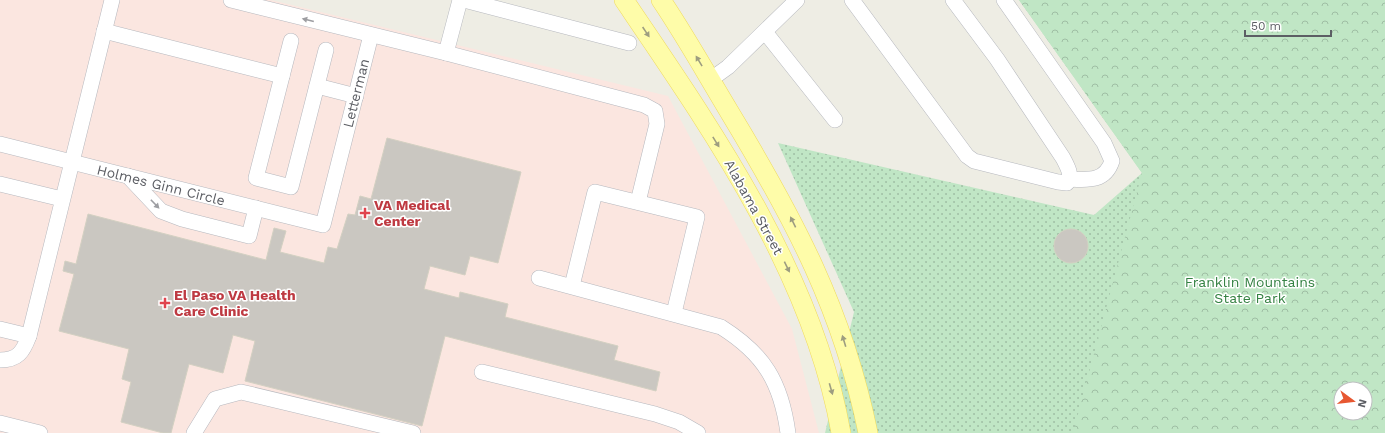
<svg xmlns="http://www.w3.org/2000/svg" width="1385" height="433" viewBox="0 0 1385 433" font-family="'Work Sans',sans-serif">
	<style>
		.medical { fill: #fbe6e0 }
		.grass { fill: url(#grass-dots); fill-rule: evenodd }
		.forest { fill: url(#forest-crowns); fill-rule: evenodd }
		.building { fill: #cac7c1; stroke: #d3d0c2 }
		.lines { fill: none; stroke-linecap: round; stroke-linejoin: round }
		.minor-casing { stroke: #b6b8be; stroke-width: 16 }
		.major-casing { stroke: #f0da5b; stroke-width: 20 }
		.minor { stroke: #fff; stroke-width: 15 }
		.major { stroke: #fefca9; stroke-width: 19 }
		.oneway { fill: #9d9ea2 }
		.oneway2 { fill: #9d9d80 }
		.health-dot { fill: #e0444e; stroke: #fff; stroke-width: 1.5 }
		.labels { text-anchor: middle; stroke-width: 3; stroke-linejoin: round; paint-order: stroke }
		.street-label { font-size: 14px; fill: #5c5e64; stroke: #fff }
		.health-label { font-size: 14px; font-weight: bold; fill: #be3a42; stroke: #fff; text-anchor: start }
		.park-label { font-size: 14px; fill: #358243; stroke: #fff }
	</style>
	<defs>
		<pattern id="grass-dots" width="8" height="8" patternUnits="userSpaceOnUse"><rect width="8" height="8" fill="#c0e6c5"/><path d="M2 2h.1M6 6h.1" fill="none" stroke="#9fbea4" stroke-width="1.8" stroke-linecap="round"/></pattern>
		<pattern id="forest-crowns" width="20" height="18" patternUnits="userSpaceOnUse"><rect width="20" height="18" fill="#c0e6c5"/><path d="M2 6a3 3 0 1 1 6 0M12 15a3 3 0 1 1 6 0" fill="none" stroke="#9fbea4"/></pattern>
	</defs>
	<rect width="100%" height="100%" fill="#eeede4"/>
	<!-- medical -->
	<polygon class="medical" points="0,0 271,0 668,96 792,329 819,433 0,433"/>
	<!-- grass -->
	<path class="grass" d="M1019,0H1385V433H825L854,312L778,143L1094,215L1142,173ZM1341,389H1365V413H1341Z"/>
	<!-- forest -->
	<path class="forest" d="M1019,0H1385V433H1073L1142,173ZM1341,389H1365V413H1341Z"/>
	<!-- building -->
	<g class="building">
		<polygon points="387,138 521,172 498,263 470,256 465,275 430,266 424,289 459,298 460,292 508,304 505,317 618,346 614,360 660,372 656,391 445,336 422,426 245,381 255,341 233,335 223,373 189,364 171,433 163,433 121,422 131,382 122,379 129,349 59,331 74,274 63,271 65,261 76,264 88,214 266,260 274,228 286,231 280,252 324,263 328,247 337,249 348,214 355,215 360,196 371,199"/>
		<circle cx="1071" cy="246" r="17"/>
	</g>
	<g class="lines">
		<!-- minor casing -->
		<g class="minor-casing">
			<g id="minor">
				<polyline points="231,0 446,53 644,105 655,111 657,124 638,202"/>
				<polyline points="464,0 629,43"/>
				<path d="M852,0L967,156L974,161L1058,182L1067,183C1073,175 1067,166 1063,158L997,59L953,0"/>
				<path d="M1004,0L1104,143L1112,161C1105,182 1088,180 1070,179"/>
				<polyline points="104,31 282,76"/>
				<polyline points="765,32 835,120"/>
				<polyline points="291,41 256,178 291,187 326,50"/>
				<polyline points="446,53 460,0"/>
				<polyline points="710,80 728,67 797,0"/>
				<polyline points="317,86 356,96"/>
				<polyline points="0,144 323,225 371,35"/>
				<polyline points="128,176 161,211 182,219 249,236 256,208"/>
				<polyline points="0,184 62,199"/>
				<path d="M539,278L721,327C764,354 781,382 788,433"/>
				<polyline points="572,286 595,192 697,217 674,313"/>
				<polyline points="0,329 29,336"/>
				<path d="M0,360C18,360 23,352 29,336L112,0"/>
				<polyline points="482,372 655,414 679,422 698,433"/>
				<polyline points="0,423 40,433"/>
				<polyline points="194,433 215,399 241,392 413,433"/>
			</g>
		</g>
		<!-- major casing -->
		<g class="major-casing">
			<g id="major">
				<path d="M624,0C713,131 813,274 841,433"/>
				<path d="M661,0C686,37 707,75 730,113C794,219 843,310 868,433"/>
			</g>
		</g>
		<!-- minor -->
		<use href="#minor" class="minor"/>
		<!-- major -->
		<use href="#major" class="major"/>
	</g>
	<!-- one-way arrows -->
	<defs><path id="oneway-solid" d="M-6-.8H1V-3.2L6.5 0L1 3.2V.8H-6Z"/></defs>
	<g class="oneway">
		<use href="#oneway-solid" transform="translate(308 20) rotate(-166)"/>
		<use href="#oneway-solid" transform="translate(155 204) rotate(46)"/>
	</g>
	<g class="oneway2">
		<use href="#oneway-solid" transform="translate(646 32) rotate(56)"/>
		<use href="#oneway-solid" transform="translate(699 61) rotate(-121)"/>
		<use href="#oneway-solid" transform="translate(716 142) rotate(58)"/>
		<use href="#oneway-solid" transform="translate(793 222) rotate(-116)"/>
		<use href="#oneway-solid" transform="translate(787 267) rotate(64)"/>
		<use href="#oneway-solid" transform="translate(844 341) rotate(-107)"/>
		<use href="#oneway-solid" transform="translate(831 389) rotate(74)"/>
	</g>
	<!-- markers -->
	<g class="health-dot">
		<path d="M363 207h4v4h4v4h-4v4h-4v-4h-4v-4h4z"/>
		<path d="M163 297h4v4h4v4h-4v4h-4v-4h-4v-4h4z"/>
	</g>
	<g class="labels">
		<!-- street labels -->
		<g class="street-label">
			<text transform="translate(356 93) rotate(-76)" y="5">Letterman</text>
			<text transform="translate(161 185) rotate(14)" y="5">Holmes Ginn Circle</text>
			<text transform="translate(754 207) rotate(61)" y="5">Alabama Street</text>
		</g>
		<!-- health labels -->
		<g class="health-label">
			<text x="374" y="210">VA Medical<tspan x="374" dy="16">Center</tspan></text>
			<text x="174" y="300">El Paso VA Health<tspan x="174" dy="16">Care Clinic</tspan></text>
		</g>
		<!-- park labels -->
		<g class="park-label">
			<text x="1250" y="287">Franklin Mountains<tspan x="1250" dy="16">State Park</tspan></text>
		</g>
	</g>
	<!-- north arrow -->
	<g transform="translate(1353 401) rotate(105)"><circle r="19" fill="#ffffff" stroke="#bebfc1"/>
	<path d="M0-3L7 15L0 10L-7 15Z" fill="#e75731"/>
	<text y="-6" font-size="11" font-weight="bold" text-anchor="middle" fill="#5c5e64">N</text>
	</g>
	<!-- scale -->
	<path d="M1245 30v6h86v-6" fill="none" stroke="#5c5e64" stroke-width="2"/>
	<text x="1251" y="30" font-size="12" fill="#5c5e64" stroke="#ffffff" stroke-width="3" paint-order="stroke">50 m</text>
</svg>
